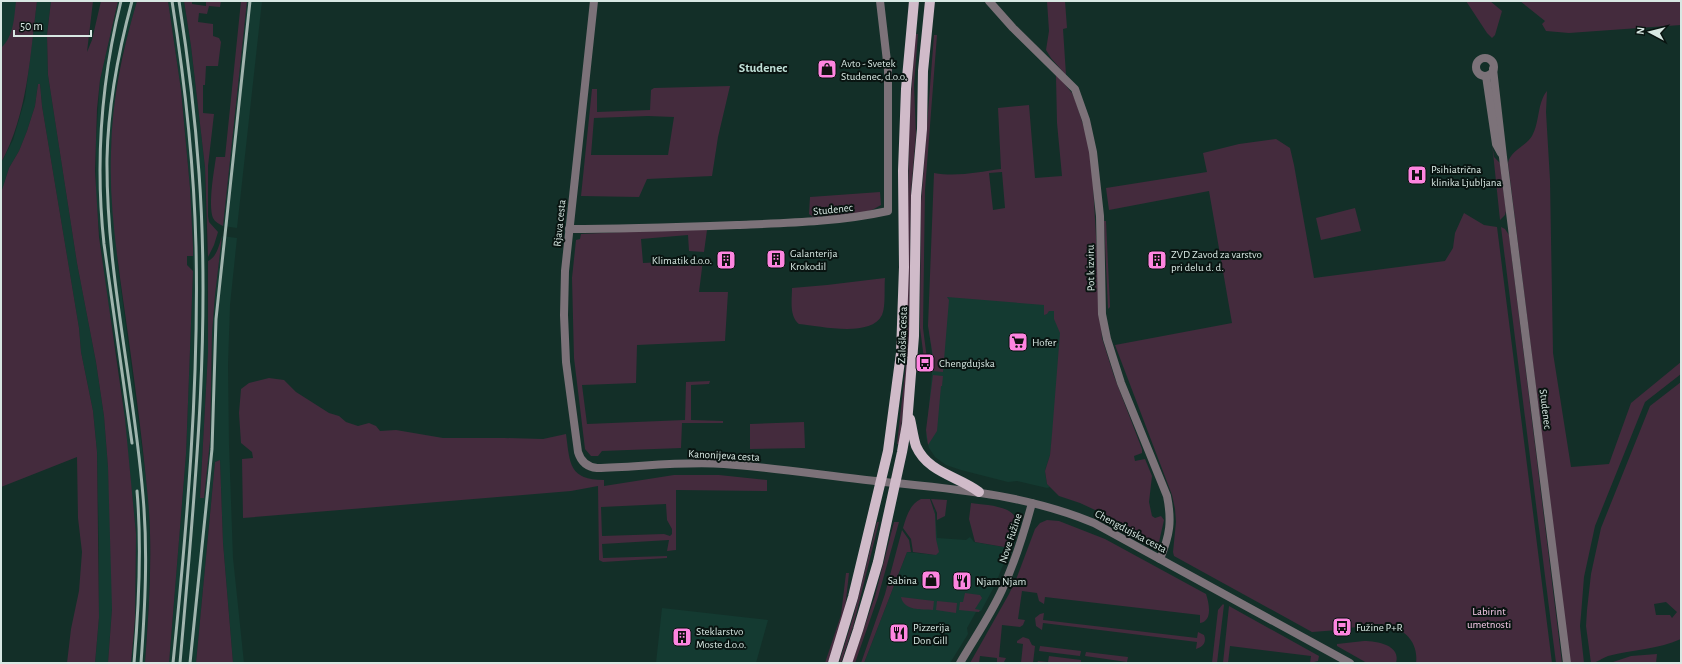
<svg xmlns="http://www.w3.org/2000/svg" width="1682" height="664" viewBox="0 0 1682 664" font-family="'Alegreya Sans',sans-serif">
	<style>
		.built { fill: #143a31 }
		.green { fill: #442b3d; fill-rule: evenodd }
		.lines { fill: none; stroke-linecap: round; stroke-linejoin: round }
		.minor { stroke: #7c7279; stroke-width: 8 }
		.tertiary { stroke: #7c7279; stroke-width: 8 }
		.primary { stroke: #d0bbc9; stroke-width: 10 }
		.rail { stroke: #a0b4ae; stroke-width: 3 }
		.labels { text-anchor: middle; stroke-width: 4; stroke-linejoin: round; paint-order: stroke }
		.poi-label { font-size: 11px; fill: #d8e8e3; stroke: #091411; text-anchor: start }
		.street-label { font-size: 11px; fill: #d8e8e3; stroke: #091411 }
		.park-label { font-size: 11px; fill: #f9cceb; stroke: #091411 }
		.quarter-label { font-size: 13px; font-weight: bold; fill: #bfdfd6; stroke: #091411 }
	</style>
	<rect width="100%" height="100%" fill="#132f28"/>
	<!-- built -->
	<g class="built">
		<polygon points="1,1 22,1 1,94"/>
		<polygon points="37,1 51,1 47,35 48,75 77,263 96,362 104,416 108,467 112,551 112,609 108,663 95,663 99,617 99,550 97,452 93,411 81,352 79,328 42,106 40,84 38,84 35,106 27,131 19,151 9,168 1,193 1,163 13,140 25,99"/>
		<polygon points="118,1 137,1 119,67 115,100 111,152 112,185 118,266 149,501 150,551 149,601 145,663 131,663 135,619 136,534 120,375 105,285 96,201 96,141 100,80"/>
		<polygon points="168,1 184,1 191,46 205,167 208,352 200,498 204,498 210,441 212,333 215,295 222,236 237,238 230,305 228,365 229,445 233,558 244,663 233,663 223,543 220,460 215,462 196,663 169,663 186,454 193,271 190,188 181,90"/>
		<polygon points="247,1 262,1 237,228 223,226"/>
		<polygon points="1064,290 1065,328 1050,455 1045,471 1047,484 1050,487 1047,488 1017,481 1008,482 961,470 946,465 935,457 929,448 926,437 933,361 929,331 929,297 953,297"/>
		<polygon points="935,509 937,538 966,540 970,537 974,542 1010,548 995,585 981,611 976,612 967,628 968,634 950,663 864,663 907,552 936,555 916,551 935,514 934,510"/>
		<polygon points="662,608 768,620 756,663 656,663"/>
	</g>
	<!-- green -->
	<g class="green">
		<path d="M16,1H37C30,56 28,113 1,163V48C14,36 14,18 16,1Z"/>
		<polygon points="51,1 93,1 87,52 92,40 101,1 118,1 100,80 97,109 95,171 99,237 125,419 136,534 135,619 131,663 108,663 112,609 108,467 104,416 96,362 77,263 48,75 47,35"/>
		<path d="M137,1H168L181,90L190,188L193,247V256H187V265L193,271L186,454L169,663H145C149,609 153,553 148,499C142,434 133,370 124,306C117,256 109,204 111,152C112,99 122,52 137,1Z"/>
		<polygon points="184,1 192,1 192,4 206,6 206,1 204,1 221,1 220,7 209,6 207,14 199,13 198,22 213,24 213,36 219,38 221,42 218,66 206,66 205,85 203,85 203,113 214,114 208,166 208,216 209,222 218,232 214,245 208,257 205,167 191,46"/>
		<path d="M241,1H247L223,226C219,224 215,222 213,218C208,204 214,171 216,157H225Z"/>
		<polygon points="1047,1 1065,1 1067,28 1063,29 1066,75 1051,58 1046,50 1049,31"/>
		<polygon points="1466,1 1490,1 1502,11 1495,35 1492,38 1487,33"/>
		<polygon points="1520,1 1681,1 1681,25 1569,33 1546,31 1542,24 1545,21"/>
		<polygon points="915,34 918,34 914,85 916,134 911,192 909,347 904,405 899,444 897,444 906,363 909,128"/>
		<polygon points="934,35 937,35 925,190 923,328 927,359 924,359 920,328 921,203"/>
		<path d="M1057,75L1072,93L1076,102L1091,151L1102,338L1114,376L1142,449V453L1134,456L1135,461L1145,459L1152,476L1149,502L1152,516L1155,518L1161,516L1164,520L1159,542H1154L1108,516L1080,503L1059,496L1047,484L1045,471L1050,455L1052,434L1060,333L1054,319V311H1049L1047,314L1044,315V305L947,297L949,300L943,372L933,371V357L928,326L934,173C957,177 979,172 1001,169L998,108L1029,105L1035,178L1062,176L1057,123L1056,76ZM1002,172L1005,208L993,210L989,173Z"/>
		<polygon points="38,84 40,84 42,106 79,328 81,352 93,411 97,452 99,617 95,663 67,663 71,629 79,591 82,552 78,518 77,457 1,487 1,193 9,168 19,151 27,131 35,106"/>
		<path d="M730,86L718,137L712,176L647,179L639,197L581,196L592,89H597V112L650,110L651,90L654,88ZM648,116L674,117L668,155H591L594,118Z"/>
		<path d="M1547,91L1546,112L1550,180L1553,353L1571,467L1609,464L1631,403L1681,362V374L1645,402L1595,526L1584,577L1581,615L1580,626L1584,663H1570L1508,163C1510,151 1526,146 1532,136C1540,122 1537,103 1547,91Z"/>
		<path d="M1276,139L1290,148L1294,165L1314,278L1445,261L1453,248L1455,233L1464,213L1484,225L1497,227L1552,663H1416C1419,641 1402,625 1381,626L1379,624L1349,628L1348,624L1337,626L1338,630L1312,632L1174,556L1173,552L1176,522L1175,509L1172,495L1115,345L1232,323L1209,191L1109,210L1106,188L1207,172L1203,153L1239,144Z"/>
		<polygon points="1492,143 1494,157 1500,163 1506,211 1505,215 1500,220"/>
		<polygon points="880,192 881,205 872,210 856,214 813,217 809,214 810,197"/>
		<polygon points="1355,208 1361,231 1321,240 1316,218"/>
		<polygon points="1104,221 1106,221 1110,307 1108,309"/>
		<polygon points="1501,227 1505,229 1509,235 1562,663 1556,663"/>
		<polygon points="667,230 707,230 704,252 689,251 688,235 641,239 643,263 703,260 699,292 728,292 725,341 637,345 636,383 582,385 587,424 685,420 686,382 710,381 709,384 691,385 691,420 723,421 723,423 682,423 681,448 602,451 598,456 591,456 585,449 574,358 572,278 576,240 580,239 581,234"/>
		<path d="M222,236L215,295L212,333L210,441L204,498H200L208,352V261C217,257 219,245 222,236Z"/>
		<path d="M885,278C884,287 886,307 882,315C871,338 820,326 799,324C789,316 792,300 792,288L827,285Z"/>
		<polygon points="933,375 943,376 942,386 941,386 937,431 928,445 926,430"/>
		<path d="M269,378L284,380L296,392L329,413L339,416L346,422L358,426L369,423L376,426L380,431L396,430L443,438H504L543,439L566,434C570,464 569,480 604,480V486L674,475H719L767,480V491L676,490V550L667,551L669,540L602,544L603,558L667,556V558L603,562L599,560L598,486L571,491L243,518L242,459L253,458L252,452L241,443L239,413L241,389L249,383ZM666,504L667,520L672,529V534L670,536L664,534L602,536L601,507Z"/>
		<path d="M1681,382V639C1657,650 1634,649 1608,656C1602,658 1597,663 1591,663L1586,626L1587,610L1591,574L1601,528L1650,406ZM1666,602L1677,612L1672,618L1670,615H1656L1654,604Z"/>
		<polygon points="804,422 805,448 750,449 750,424"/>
		<polygon points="220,460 223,543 233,663 196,663 215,462"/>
		<path d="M921,499H930L935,514L936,539L939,552L936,555L913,552L911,539L903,528C906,517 910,504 921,499Z"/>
		<polygon points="931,499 947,500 945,516 937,520 937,513"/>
		<path d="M971,503C984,505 1016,505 1017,523C1017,531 1013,540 1010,548L975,542L969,519Z"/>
		<path d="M1047,520L1059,521L1105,539L1206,594C1209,603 1213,621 1200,623V615L1045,597L1044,604L1039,601L1037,593L1022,591L1018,619L1025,620L1023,625L1020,627L1002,625L999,657L1006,658L1004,662L997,663V658L980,656L979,663H970L1009,594L1017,577L1035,529L1040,523Z"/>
		<polygon points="877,522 879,522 853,627 841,663 839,663 854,614"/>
		<polygon points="894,522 899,522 878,597 855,663 852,663 875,596"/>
		<polygon points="902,530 909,540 911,552 907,552 864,663 861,663 885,594"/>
		<polygon points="846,573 849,573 845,609 828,663 825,663 841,615"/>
		<polygon points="965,593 980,595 982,598 975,609 980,610 979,612 959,610 960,602 963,602"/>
		<path d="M901,597L934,601L933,610C921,609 904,611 901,597Z"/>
		<polygon points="937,601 957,603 956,613 936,610"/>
		<polygon points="1223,604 1224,605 1217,663 1212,663 1218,610"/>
		<polygon points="1229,606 1319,656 1318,661 1310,663 1311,656 1230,646 1228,663 1223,663"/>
		<path d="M1044,613L1043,620L1197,638L1198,632L1204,635C1207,642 1203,647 1196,649L1197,642L1043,623L1042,630L1036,626L1035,618L1040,614Z"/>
		<polygon points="1023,637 1029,639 1032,645 1035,646 1033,663 1021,663 1023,644 1017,643 1017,641"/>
		<path d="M1364,641C1377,641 1401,645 1396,663H1367L1337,646V644Z"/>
		<polygon points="1040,646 1081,651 1080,656 1039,651"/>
		<polygon points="1086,652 1128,657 1127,662 1085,656"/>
		<polygon points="1657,654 1656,663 1610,663 1631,656"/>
		<polygon points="1049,656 1081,660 1081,663 1037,663 1038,661 1048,662"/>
	</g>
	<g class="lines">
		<!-- minor -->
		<g class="minor">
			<path d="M989,1L1013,28L1075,89L1086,120L1093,152L1100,216L1102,314L1107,339L1121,383L1167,496C1172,521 1170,535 1160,559"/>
			<circle cx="1485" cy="67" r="9"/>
			<polyline points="1493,69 1503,157 1567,663"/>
			<polyline points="1486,76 1496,144 1501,153"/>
			<path d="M569,229C625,229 681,227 737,225C788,223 838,222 888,211V70L880,1"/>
		</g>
		<!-- tertiary -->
		<g class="tertiary">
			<path d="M594,1L565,271L564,315L566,362L578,452C581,462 587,467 597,468C639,467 682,461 724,464C782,468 839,478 896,483C965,490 1029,496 1094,523L1350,663"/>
			<path d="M960,663C974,639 990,616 1002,590C1015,562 1024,533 1032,503"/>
		</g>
		<!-- primary -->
		<g class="primary">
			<path d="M910,419C912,427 913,437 916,446C928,473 958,476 979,492"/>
			<polyline points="833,663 853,597 888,451 897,383 901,353 904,267 903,171 906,89 914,1"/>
			<polyline points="847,663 858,630 878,562 902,452 907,424 914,336 916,196 922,129 923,71 930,1"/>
		</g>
		<!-- rail -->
		<g class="rail">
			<path d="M121,1C101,82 95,161 104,244L132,443"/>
			<path d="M132,1C118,53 108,105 107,159C106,272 134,384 143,496C148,552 145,607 141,663"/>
			<path d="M172,1C185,83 194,164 196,247C199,385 187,526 173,663"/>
			<path d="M179,1C188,58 195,116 199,173C211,336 194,501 180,663"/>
			<path d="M134,663C139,605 142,548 137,491"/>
			<polyline points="190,663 212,449 216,319 250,1"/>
		</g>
	</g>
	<!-- icons -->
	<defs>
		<g id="shop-square" transform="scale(1)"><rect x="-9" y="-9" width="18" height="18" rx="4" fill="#fe85e0" stroke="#091411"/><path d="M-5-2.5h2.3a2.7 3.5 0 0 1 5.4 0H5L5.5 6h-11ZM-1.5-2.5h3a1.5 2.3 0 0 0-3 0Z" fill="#111"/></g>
		<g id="hospital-square" transform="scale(1)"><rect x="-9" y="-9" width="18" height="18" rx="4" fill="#fe85e0" stroke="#091411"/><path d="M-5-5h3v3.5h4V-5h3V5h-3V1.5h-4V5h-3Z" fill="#111"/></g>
		<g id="building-square" transform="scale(1)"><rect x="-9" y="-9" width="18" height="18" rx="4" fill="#fe85e0" stroke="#091411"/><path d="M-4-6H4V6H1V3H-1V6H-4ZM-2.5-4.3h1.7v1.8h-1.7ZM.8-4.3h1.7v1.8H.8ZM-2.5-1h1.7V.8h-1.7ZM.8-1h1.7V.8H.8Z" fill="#111"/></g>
		<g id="supermarket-square" transform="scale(1)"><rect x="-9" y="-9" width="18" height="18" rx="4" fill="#fe85e0" stroke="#091411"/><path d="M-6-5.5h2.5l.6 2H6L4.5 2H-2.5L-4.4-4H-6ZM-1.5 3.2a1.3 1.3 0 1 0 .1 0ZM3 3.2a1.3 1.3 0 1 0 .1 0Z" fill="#111"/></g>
		<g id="bus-square" transform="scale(1)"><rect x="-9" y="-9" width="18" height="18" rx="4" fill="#fe85e0" stroke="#091411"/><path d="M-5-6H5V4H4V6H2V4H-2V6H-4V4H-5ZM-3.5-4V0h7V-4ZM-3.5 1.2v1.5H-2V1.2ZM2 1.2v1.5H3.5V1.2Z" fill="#111"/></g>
		<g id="restaurant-square" transform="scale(1)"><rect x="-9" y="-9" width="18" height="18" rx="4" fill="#fe85e0" stroke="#091411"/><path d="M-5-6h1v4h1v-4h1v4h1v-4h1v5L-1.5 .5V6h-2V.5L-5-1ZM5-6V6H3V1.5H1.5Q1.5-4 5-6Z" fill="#111"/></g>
	</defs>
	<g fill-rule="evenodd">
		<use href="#shop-square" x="827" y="69"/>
		<use href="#hospital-square" x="1417" y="175"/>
		<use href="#building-square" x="776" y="259"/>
		<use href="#building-square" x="726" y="260"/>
		<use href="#building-square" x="1157" y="260"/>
		<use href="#supermarket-square" x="1018" y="342"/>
		<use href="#bus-square" x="925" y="363"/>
		<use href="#shop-square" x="931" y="580"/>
		<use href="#restaurant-square" x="962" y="581"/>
		<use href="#bus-square" x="1342" y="627"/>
		<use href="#restaurant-square" x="899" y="633"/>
		<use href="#building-square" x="682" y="637"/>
	</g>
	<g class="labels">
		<!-- poi labels -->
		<g class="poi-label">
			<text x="841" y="67">Avto - Svetek<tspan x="841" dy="13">Studenec, d.o.o.</tspan></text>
			<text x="1431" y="173">Psihiatrična<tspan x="1431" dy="13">klinika Ljubljana</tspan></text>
			<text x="790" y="257">Galanterija<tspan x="790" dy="13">Krokodil</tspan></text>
			<text x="1171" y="258">ZVD Zavod za varstvo<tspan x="1171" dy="13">pri delu d. d.</tspan></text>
			<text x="712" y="264" text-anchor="end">Klimatik d.o.o.</text>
			<text x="1032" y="346">Hofer</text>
			<text x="939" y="367">Chengdujska</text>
			<text x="917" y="584" text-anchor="end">Sabina</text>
			<text x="976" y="585">Njam Njam</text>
			<text x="913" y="631">Pizzerija<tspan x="913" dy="13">Don Gill</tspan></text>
			<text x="1356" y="631">Fužine P+R</text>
			<text x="696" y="635">Steklarstvo<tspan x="696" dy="13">Moste d.o.o.</tspan></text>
		</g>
		<!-- street labels -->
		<g class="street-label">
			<text transform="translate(833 209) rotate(-6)" y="4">Studenec</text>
			<text transform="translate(559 223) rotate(-84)" y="4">Rjava cesta</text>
			<text transform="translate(1090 268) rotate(-91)" y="4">Pot k izviru</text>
			<text transform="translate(902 335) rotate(-88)" y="4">Zaloška cesta</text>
			<text transform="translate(1546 409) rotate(83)" y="4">Studenec</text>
			<text transform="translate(724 455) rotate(3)" y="4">Kanonijeva cesta</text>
			<text transform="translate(1131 531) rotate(28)" y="4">Chengdujska cesta</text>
			<text transform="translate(1010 538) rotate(-72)" y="4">Nove Fužine</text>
		</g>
		<!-- park labels -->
		<g class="park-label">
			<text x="1489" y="615">Labirint<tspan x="1489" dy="13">umetnosti</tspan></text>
		</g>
		<!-- quarter labels -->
		<g class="quarter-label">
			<text x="763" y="72">Studenec</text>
		</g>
	</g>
	<!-- border -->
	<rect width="1682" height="664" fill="none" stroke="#d8e8e3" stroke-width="4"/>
	<!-- north arrow -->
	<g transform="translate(1650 32) rotate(277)" stroke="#091411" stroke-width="3" paint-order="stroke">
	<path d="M0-3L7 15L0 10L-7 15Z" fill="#d8e8e3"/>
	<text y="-6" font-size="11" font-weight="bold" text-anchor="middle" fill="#d8e8e3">N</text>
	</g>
	<!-- scale -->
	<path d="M14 30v6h77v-6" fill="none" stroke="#d8e8e3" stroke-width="2"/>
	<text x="20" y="30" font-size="12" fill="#d8e8e3" stroke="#091411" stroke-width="3" paint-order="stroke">50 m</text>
</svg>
